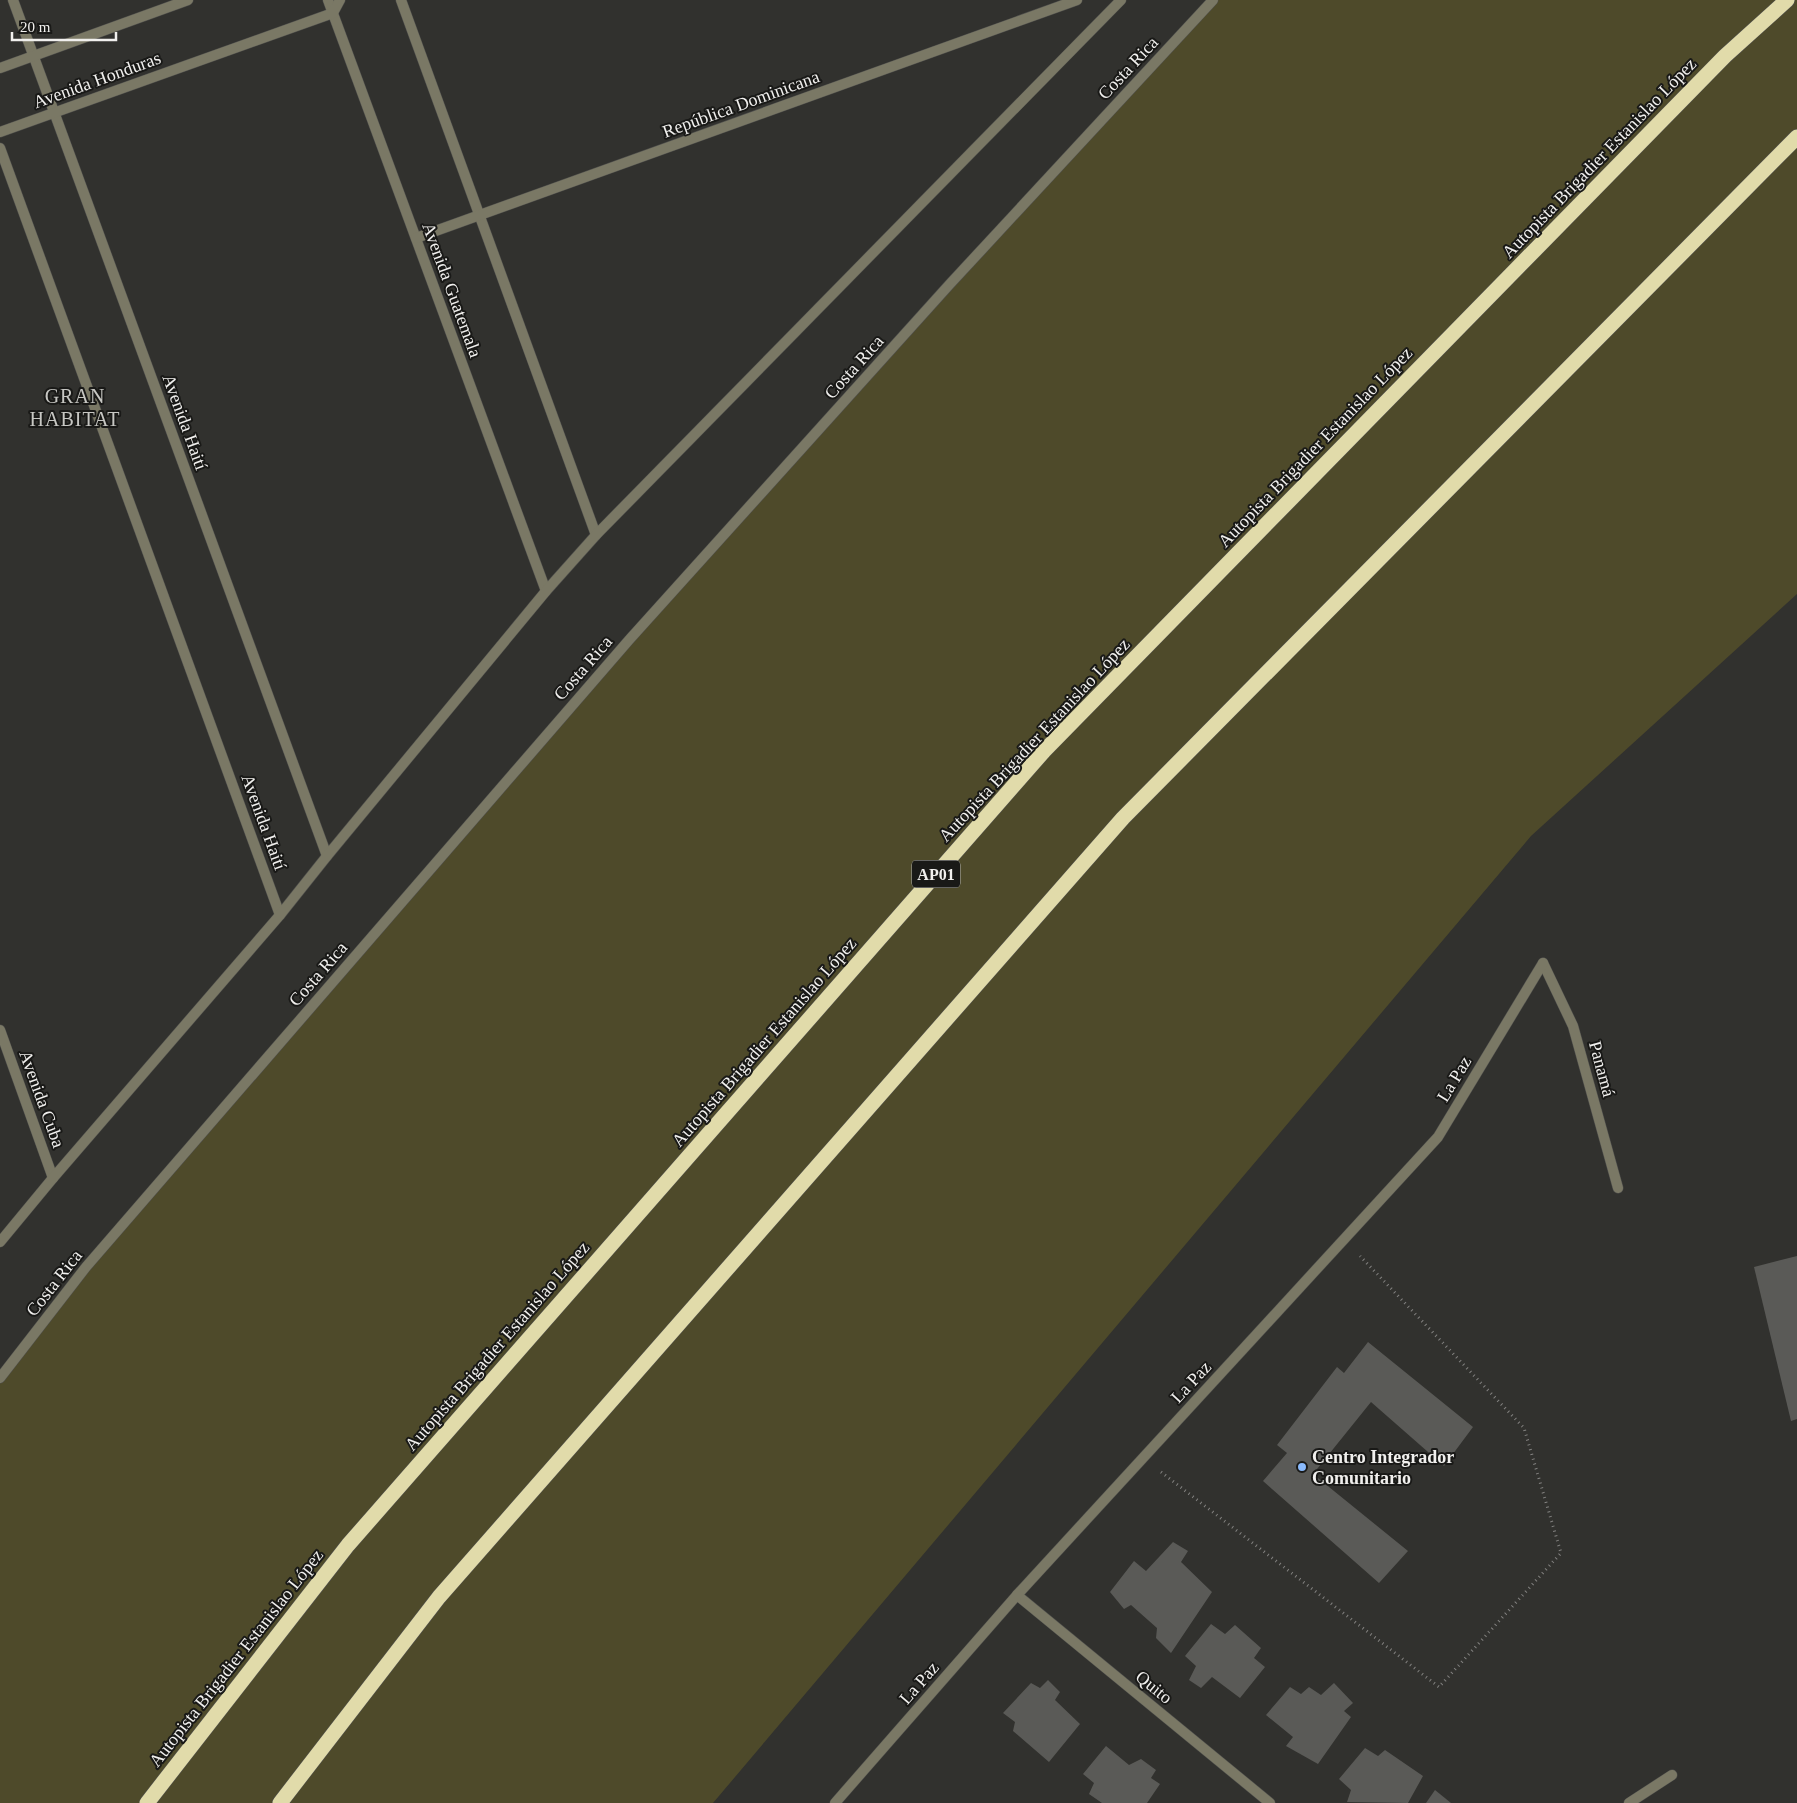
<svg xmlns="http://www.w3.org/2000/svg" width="1797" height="1803" viewBox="0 0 1797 1803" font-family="'Times New Roman',serif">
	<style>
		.green { fill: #4e4a2a }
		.building { fill: #5a5a57 }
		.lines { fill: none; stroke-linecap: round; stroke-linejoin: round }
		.service-casing { stroke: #50504d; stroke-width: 11 }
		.minor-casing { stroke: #50504d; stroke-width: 11 }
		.motorway-casing { stroke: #50504d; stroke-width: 16 }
		.path { stroke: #838280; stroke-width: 3; stroke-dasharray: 1 4; stroke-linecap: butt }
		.service { stroke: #7a7865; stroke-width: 10 }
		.minor { stroke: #7a7865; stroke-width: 10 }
		.motorway { stroke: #e1dbaa; stroke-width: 15 }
		.poi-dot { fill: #8abafc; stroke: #191917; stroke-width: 2 }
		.labels { text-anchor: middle; stroke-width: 4; stroke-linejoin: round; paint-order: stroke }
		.shield { fill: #191917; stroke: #b0b0ae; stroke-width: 1 }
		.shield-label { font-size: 16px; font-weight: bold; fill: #f1f0ee }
		.street-label { font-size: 18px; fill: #f1f0ee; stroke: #191917 }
		.poi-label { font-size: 18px; font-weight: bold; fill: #f1f0ee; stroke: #191917; text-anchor: start }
		.quarter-label { font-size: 20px; letter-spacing: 1px; fill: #c7c7c3; stroke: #191917 }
	</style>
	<rect width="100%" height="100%" fill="#31312e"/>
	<!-- green -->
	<polygon class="green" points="1213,0 1797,0 1797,594 1531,836 713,1803 0,1803 0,1378 86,1267 629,640"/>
	<!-- building -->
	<g class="building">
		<polygon points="1797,1256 1797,1419 1791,1421 1754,1267"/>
		<polygon points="1368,1342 1473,1427 1444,1466 1371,1402 1313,1474 1408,1551 1379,1583 1263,1481 1287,1453 1277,1445 1337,1367 1344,1373"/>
		<polygon points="1173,1542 1188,1551 1181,1562 1212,1592 1171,1653 1156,1638 1157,1628 1131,1605 1124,1609 1110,1592 1134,1561 1146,1571"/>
		<polygon points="1211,1624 1225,1634 1235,1625 1261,1648 1254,1658 1265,1667 1240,1698 1212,1677 1201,1688 1189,1680 1196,1666 1185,1656"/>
		<polygon points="1048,1680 1060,1692 1055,1700 1080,1724 1049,1762 1013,1731 1015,1722 1003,1713 1031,1683 1040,1688"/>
		<polygon points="1334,1683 1353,1703 1344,1711 1351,1717 1318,1764 1286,1746 1293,1737 1266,1715 1290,1687 1301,1694 1309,1687 1321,1695"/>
		<polygon points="1106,1746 1129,1765 1141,1759 1156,1770 1151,1778 1160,1784 1147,1803 1102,1803 1089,1794 1094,1783 1083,1774"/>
		<polygon points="1365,1748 1378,1756 1385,1750 1423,1776 1408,1803 1347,1802 1351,1790 1339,1779"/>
		<polygon points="1435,1790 1451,1803 1426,1803"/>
	</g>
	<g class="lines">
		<!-- service casing -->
		<g class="service-casing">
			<polyline id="service" points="1543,963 1573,1026 1618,1188"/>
		</g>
		<!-- minor casing -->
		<g class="minor-casing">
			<g id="minor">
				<polyline points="13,0 327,856"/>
				<polyline points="328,0 546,591"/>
				<polyline points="401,0 596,535"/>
				<polyline points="0,68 188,0"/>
				<polyline points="0,132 333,13 340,0"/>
				<polyline points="0,148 280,915"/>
				<polyline points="416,238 1077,0"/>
				<polyline points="0,1030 53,1178"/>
				<polyline points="0,1242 53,1178 280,915 327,856 546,591 596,535 1121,0"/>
				<polyline points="0,1378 86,1267 629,640 949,285 1213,0"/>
				<polyline points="1017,1595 1270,1803"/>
				<polyline points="835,1803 1017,1595 1438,1137 1543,963"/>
				<polyline points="1629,1803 1672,1775"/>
			</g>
		</g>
		<!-- motorway casing -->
		<g class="motorway-casing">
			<g id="motorway">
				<polyline points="147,1803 348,1545 1044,751 1725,56 1787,0"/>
				<polyline points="280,1803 439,1597 1123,818 1797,137"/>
			</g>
		</g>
		<!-- path -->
		<polyline class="path" points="1161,1472 1439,1687 1561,1553 1524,1428 1360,1256"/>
		<!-- service -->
		<use href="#service" class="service"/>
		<!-- minor -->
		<use href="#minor" class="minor"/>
		<!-- motorway -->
		<use href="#motorway" class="motorway"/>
	</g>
	<!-- markers -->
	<circle class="poi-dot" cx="1302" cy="1467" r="5"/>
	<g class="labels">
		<!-- shield labels -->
		<rect class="shield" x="912" y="860.5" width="48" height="27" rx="4"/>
		<g class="shield-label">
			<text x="936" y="880">AP01</text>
		</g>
		<!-- street labels -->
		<g class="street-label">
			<text transform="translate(1128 68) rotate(-47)" y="6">Costa Rica</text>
			<text transform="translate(97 80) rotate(-20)" y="6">Avenida Honduras</text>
			<text transform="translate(741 104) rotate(-20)" y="6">República Dominicana</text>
			<text transform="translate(1599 158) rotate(-46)" y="6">Autopista Brigadier Estanislao López</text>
			<text transform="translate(452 290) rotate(70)" y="6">Avenida Guatemala</text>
			<text transform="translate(854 367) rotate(-48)" y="6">Costa Rica</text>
			<text transform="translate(185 422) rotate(70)" y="6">Avenida Haití</text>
			<text transform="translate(1315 447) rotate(-46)" y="6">Autopista Brigadier Estanislao López</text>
			<text transform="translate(583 668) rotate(-49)" y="6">Costa Rica</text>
			<text transform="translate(1034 740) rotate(-47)" y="6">Autopista Brigadier Estanislao López</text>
			<text transform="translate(264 822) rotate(70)" y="6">Avenida Haití</text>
			<text transform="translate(318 974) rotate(-49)" y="6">Costa Rica</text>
			<text transform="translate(764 1042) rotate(-49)" y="6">Autopista Brigadier Estanislao López</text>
			<text transform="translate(1602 1069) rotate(75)" y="6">Panamá</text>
			<text transform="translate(1454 1079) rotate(-59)" y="6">La Paz</text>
			<text transform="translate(42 1099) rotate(70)" y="6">Avenida Cuba</text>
			<text transform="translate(54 1283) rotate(-52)" y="6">Costa Rica</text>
			<text transform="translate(497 1346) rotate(-49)" y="6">Autopista Brigadier Estanislao López</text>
			<text transform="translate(1191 1382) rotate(-47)" y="6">La Paz</text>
			<text transform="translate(236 1658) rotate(-52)" y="6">Autopista Brigadier Estanislao López</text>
			<text transform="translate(919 1683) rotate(-49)" y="6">La Paz</text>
			<text transform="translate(1154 1687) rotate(39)" y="6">Quito</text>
		</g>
		<!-- poi labels -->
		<g class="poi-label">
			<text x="1312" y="1463">Centro Integrador<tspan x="1312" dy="21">Comunitario</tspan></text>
		</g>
		<!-- quarter labels -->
		<g class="quarter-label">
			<text x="75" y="403">GRAN<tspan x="75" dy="23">HABITAT</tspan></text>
		</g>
	</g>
	<!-- scale -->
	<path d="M12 32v8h104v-8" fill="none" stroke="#f1f0ee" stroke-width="2.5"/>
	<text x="20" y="32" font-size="15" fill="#f1f0ee" stroke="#191917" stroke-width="4" paint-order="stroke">20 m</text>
</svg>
